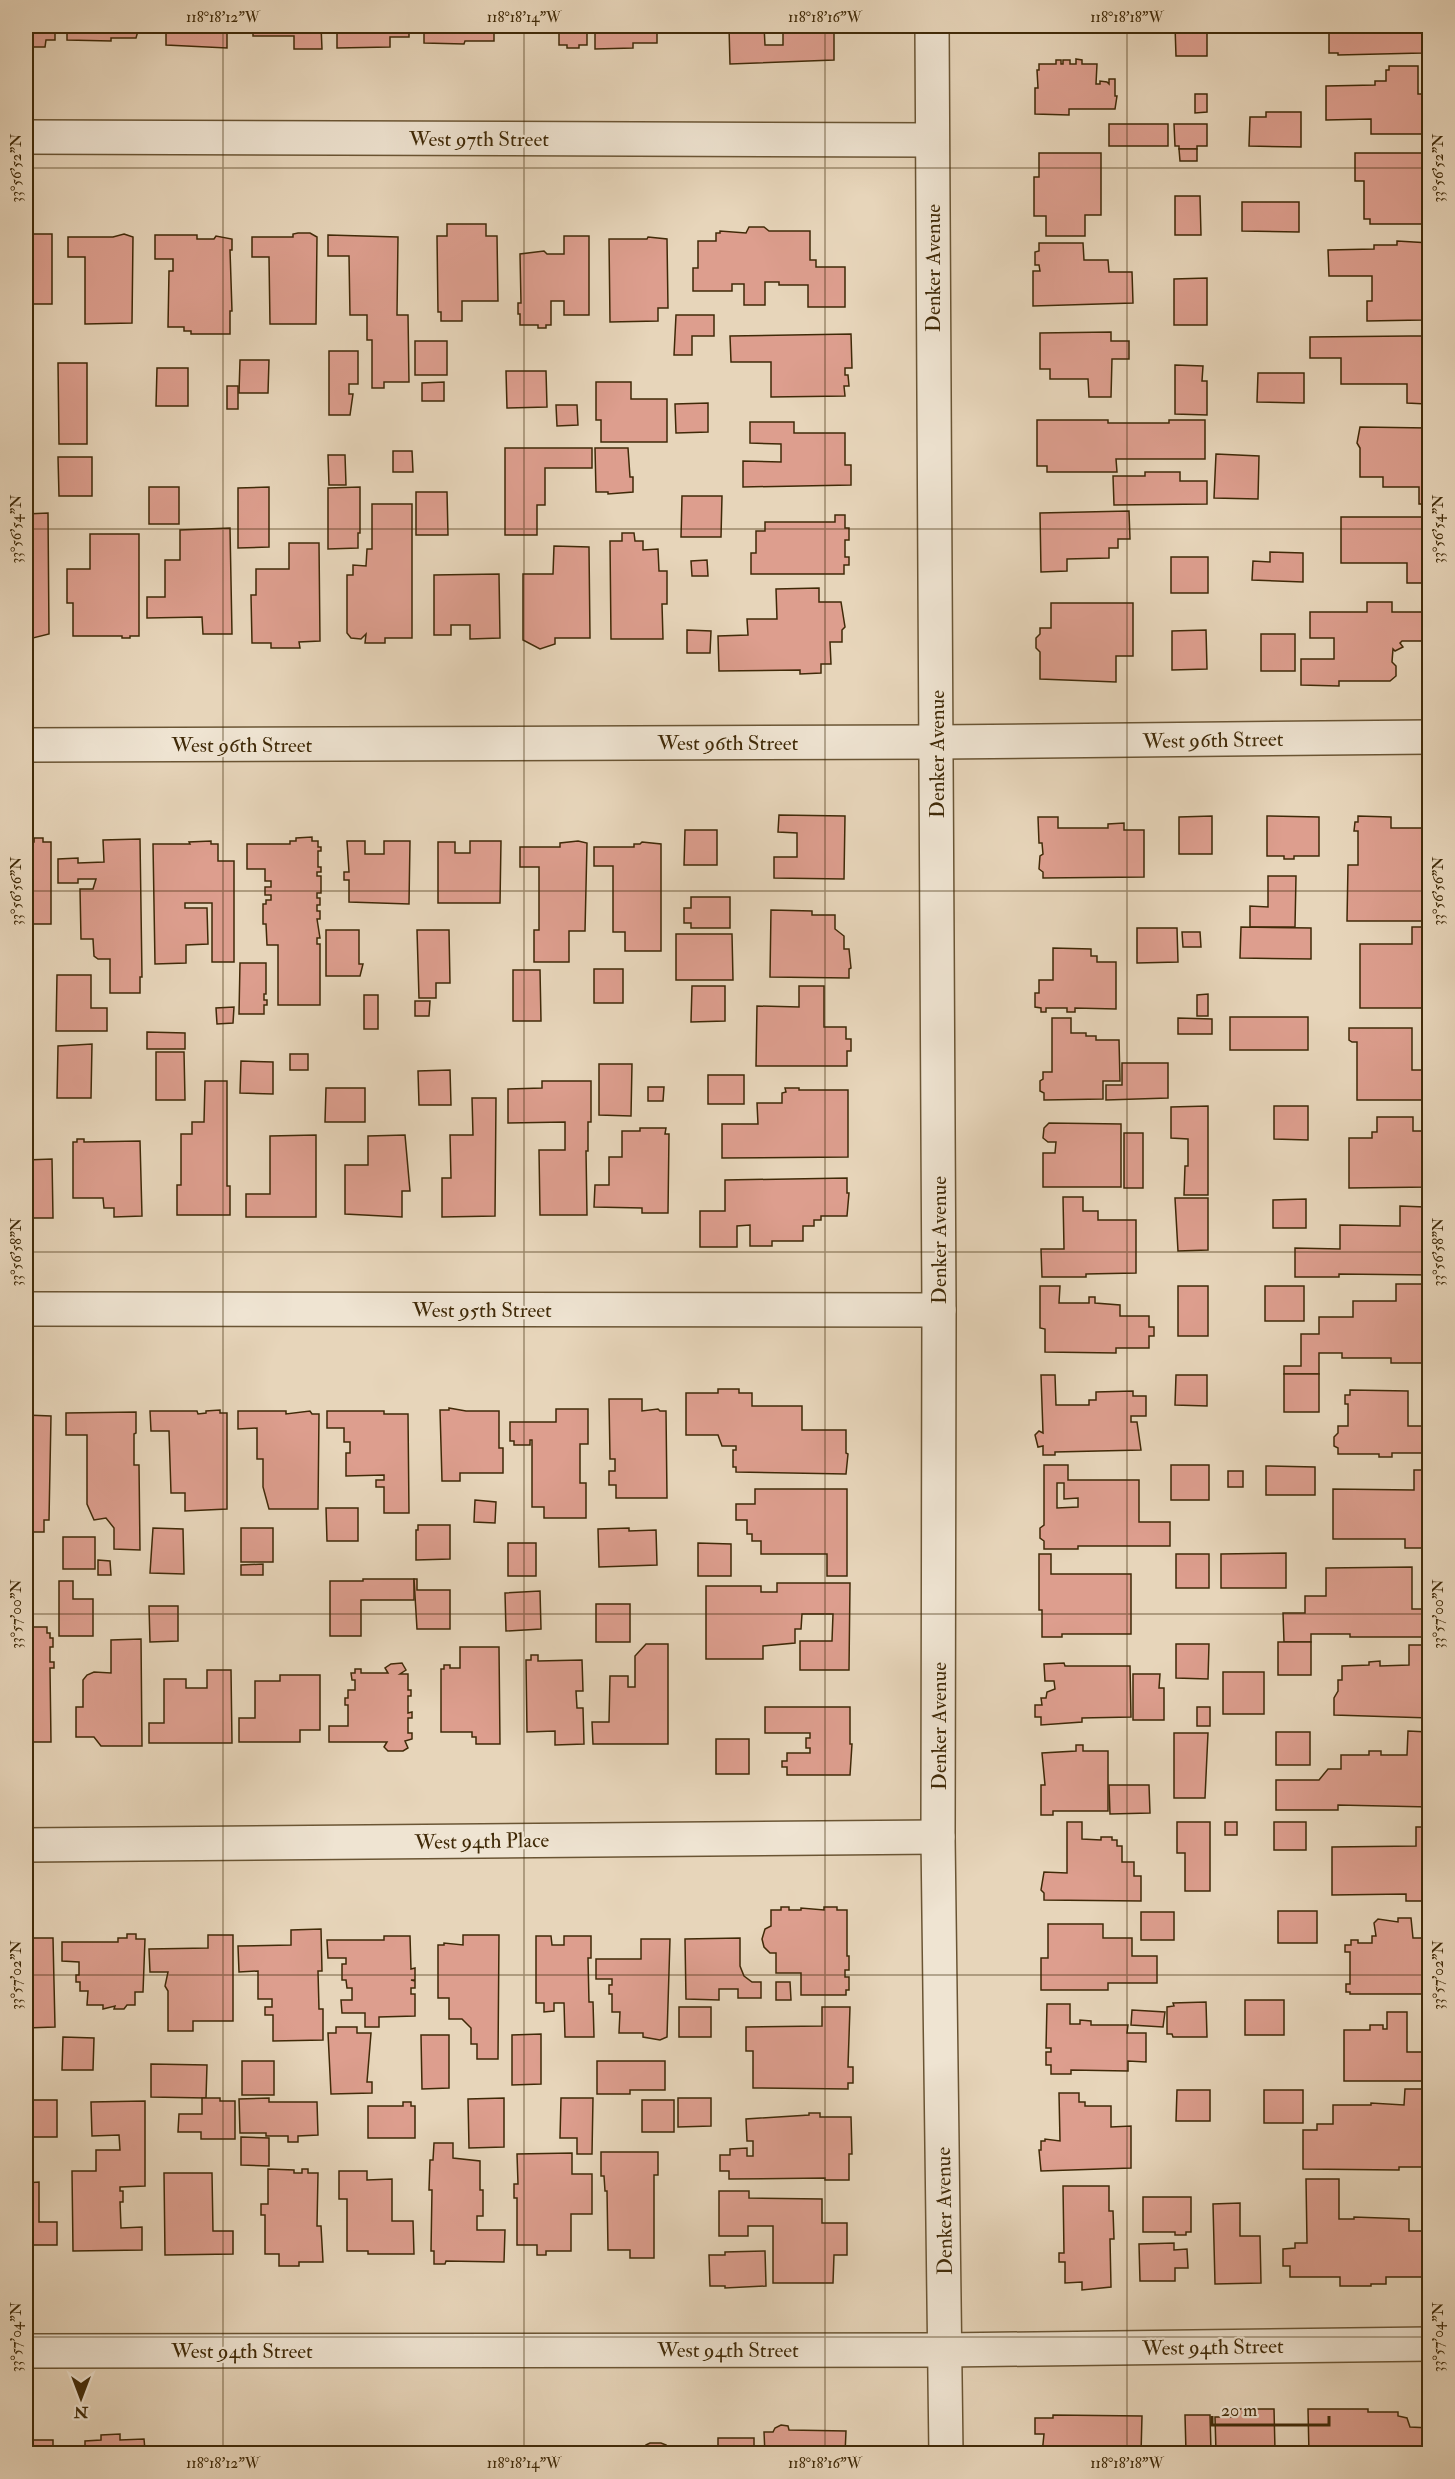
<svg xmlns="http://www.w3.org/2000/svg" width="1455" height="2479" viewBox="0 0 1455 2479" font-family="'IM FELL Double Pica',serif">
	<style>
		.building { fill: #dd9e8e; stroke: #402a08; stroke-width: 1.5; fill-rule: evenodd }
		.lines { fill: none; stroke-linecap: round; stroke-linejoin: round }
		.minor-casing { stroke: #6a5534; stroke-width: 36 }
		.tertiary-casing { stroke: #6a5534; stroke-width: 36 }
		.minor { stroke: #efe4d2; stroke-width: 33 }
		.tertiary { stroke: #efe4d2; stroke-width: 33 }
		.ticks { fill: none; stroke: #402a08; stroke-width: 1.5; stroke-opacity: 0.45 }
		.labels { text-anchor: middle; stroke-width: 4.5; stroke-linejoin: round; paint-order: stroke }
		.street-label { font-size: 21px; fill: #402a08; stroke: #efe4d2 }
		.neatline { fill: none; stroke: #402a08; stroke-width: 2 }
		.ticks-label { font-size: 15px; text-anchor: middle; fill: #402a08 }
	</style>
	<rect width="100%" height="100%" fill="#e7d5ba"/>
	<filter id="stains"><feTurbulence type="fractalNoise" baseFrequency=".00333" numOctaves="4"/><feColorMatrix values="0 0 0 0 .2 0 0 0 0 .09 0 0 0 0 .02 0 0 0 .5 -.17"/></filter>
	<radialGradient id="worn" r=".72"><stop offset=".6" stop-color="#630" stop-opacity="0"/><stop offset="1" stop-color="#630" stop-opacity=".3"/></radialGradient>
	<!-- building -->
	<g class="building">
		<polygon points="26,26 55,26 55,40 46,40 45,47 27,47"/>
		<polygon points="67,26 138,26 138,31 136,38 111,38 111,41 67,40"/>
		<polygon points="166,26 227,26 227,48 166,45"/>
		<polygon points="253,26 321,26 322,49 294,49 294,36 253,36"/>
		<polygon points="337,26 409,26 409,37 390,37 390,47 337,48"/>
		<polygon points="424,26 494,26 494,41 465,41 464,44 424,43"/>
		<polygon points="559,26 587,26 587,45 579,45 579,48 567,48 567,45 559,45"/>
		<polygon points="595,26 657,26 657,43 633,43 633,48 595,49"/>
		<polygon points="764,26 765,45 783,45 783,26 837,26 834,28 834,60 730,64 729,27"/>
		<polygon points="1175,26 1207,26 1207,56 1176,56"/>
		<polygon points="1329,26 1422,26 1422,53 1338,55 1338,53 1329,53"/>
		<polygon points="1076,59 1082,60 1082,64 1097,64 1096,84 1100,84 1100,81 1107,82 1109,84 1109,79 1115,79 1115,96 1117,96 1115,109 1069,109 1069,115 1035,114 1035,88 1038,88 1037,70 1039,70 1039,64 1056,64 1056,60 1061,60 1061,64 1063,64 1063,60 1070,60 1070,64 1076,64"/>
		<polygon points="1389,66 1418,66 1418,94 1422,94 1422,103 1430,103 1430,134 1371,134 1371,119 1326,120 1326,86 1375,85 1375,81 1386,81 1386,70 1389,70"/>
		<polygon points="1195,94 1207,94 1207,112 1195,113"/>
		<polygon points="1266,112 1301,112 1301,147 1249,146 1250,117 1266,117"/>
		<rect x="1109" y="124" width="59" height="22"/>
		<polygon points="1174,124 1207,124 1207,146 1197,146 1197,149 1179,149 1179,146 1175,146"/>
		<polygon points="1179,149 1197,149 1197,161 1180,161"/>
		<polygon points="1039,153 1101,153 1101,215 1085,215 1085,236 1046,236 1046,216 1034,216 1034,177 1039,177"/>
		<polygon points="1355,153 1430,153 1430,213 1424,213 1424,224 1370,224 1370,219 1364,219 1364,181 1355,181"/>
		<polygon points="1175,196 1200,196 1201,235 1175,235"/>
		<polygon points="1242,202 1299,202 1299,232 1242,231"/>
		<polygon points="447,224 486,224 486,236 497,236 498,301 462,301 462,321 441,321 441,312 438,312 437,236 447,236"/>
		<polygon points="749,227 764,227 769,231 810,231 810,260 816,260 816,267 845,267 845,307 808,307 808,285 779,285 779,282 765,282 765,305 744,305 744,284 732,284 732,291 693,291 693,268 698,268 698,241 716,241 716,233 720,233 720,231 746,233"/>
		<polygon points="298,233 310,233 317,237 316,324 270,324 269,257 252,257 252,237 293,237 293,234"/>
		<polygon points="28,234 52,234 52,304 27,304 26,235"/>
		<polygon points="124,234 133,237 132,323 85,324 85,257 68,257 68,237 113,237"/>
		<polygon points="155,235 197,235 197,239 214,239 216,236 232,239 232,250 230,250 232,311 230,311 230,334 191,334 191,331 184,331 184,327 168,327 169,271 173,271 173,259 155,259"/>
		<polygon points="328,235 398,237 397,315 408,315 409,382 384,382 384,388 372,388 372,340 367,340 367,315 350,315 349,256 328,256"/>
		<polygon points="564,236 589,236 589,315 564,315 564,301 551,301 551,325 546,325 546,328 538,328 538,325 520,325 520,314 518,314 518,303 521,303 520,254 544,251 547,254 564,254"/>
		<polygon points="648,237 667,239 668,308 658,308 658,321 610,322 609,239 647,239"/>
		<polygon points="1397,241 1430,243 1430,283 1422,283 1422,320 1367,321 1367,301 1372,301 1372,276 1329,276 1328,250 1374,249 1374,245 1397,245"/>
		<polygon points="1039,243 1083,243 1084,260 1108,260 1109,272 1132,272 1133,303 1033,306 1033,271 1040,271 1039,265 1035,265 1035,252 1039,251"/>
		<polygon points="1207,278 1207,325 1174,325 1174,279"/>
		<polygon points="676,315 714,315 714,336 692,336 692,355 674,355"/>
		<polygon points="1111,332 1111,341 1129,341 1129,359 1112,359 1111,397 1089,397 1088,379 1050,379 1050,369 1040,369 1040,333"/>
		<polygon points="851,334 852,368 845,368 845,375 848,375 849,386 844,386 845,396 771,397 771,362 731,362 730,336"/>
		<polygon points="1410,336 1429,336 1430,359 1428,358 1428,363 1425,363 1426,404 1407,403 1407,384 1341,384 1341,358 1310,358 1310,337"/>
		<rect x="415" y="341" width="32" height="34"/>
		<polygon points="329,351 358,351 358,384 349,384 349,394 353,394 350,415 329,415"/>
		<polygon points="240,360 269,360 268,393 239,393"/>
		<polygon points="58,363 87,363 87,444 59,444"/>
		<polygon points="1175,365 1203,366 1202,381 1207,381 1207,415 1175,414"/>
		<polygon points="157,368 188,368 188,406 156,406"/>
		<polygon points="506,371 546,371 547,407 507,408"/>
		<polygon points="1258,373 1304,373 1304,403 1257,402"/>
		<polygon points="444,382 444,401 422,401 422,383"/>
		<polygon points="596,382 631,382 631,399 667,399 667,442 601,442 601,420 596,420"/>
		<rect x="227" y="386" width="11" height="23"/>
		<polygon points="708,403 708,432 676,433 675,404"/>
		<polygon points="556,405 577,405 578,425 557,426"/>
		<polygon points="1037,420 1108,420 1108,423 1169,423 1169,420 1205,420 1205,459 1116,459 1117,472 1047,472 1047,466 1037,466"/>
		<polygon points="750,422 794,422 794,433 845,433 845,465 851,465 851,485 743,487 743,461 781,462 781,444 750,443"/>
		<polygon points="1360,427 1428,428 1430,504 1419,504 1419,487 1383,487 1383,477 1360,477 1360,448 1357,443"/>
		<polygon points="505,448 592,448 592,468 545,468 545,505 537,505 537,535 505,535"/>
		<polygon points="595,448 628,448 630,477 633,477 633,492 608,494 608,492 596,492"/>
		<polygon points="393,451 412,451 413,472 393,472"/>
		<polygon points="1216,454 1259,456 1258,499 1214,498"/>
		<polygon points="328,455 345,455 346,485 329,485"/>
		<polygon points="58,457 92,457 92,496 59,496"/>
		<polygon points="1145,472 1180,472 1180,481 1207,481 1207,504 1114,505 1113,476 1145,476"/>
		<rect x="149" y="487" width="30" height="37"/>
		<polygon points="269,487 269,547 238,548 238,488"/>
		<polygon points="360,487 360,533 358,533 358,548 328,549 328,488"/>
		<polygon points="416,492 447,492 448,535 416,535"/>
		<polygon points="682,496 722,496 721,537 681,537"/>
		<polygon points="372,504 412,504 412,638 385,638 385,643 365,643 366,634 361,639 351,638 347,633 347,575 353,575 353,565 366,566 367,549 372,549"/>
		<polygon points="1129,511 1130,539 1118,539 1118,548 1109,548 1109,558 1067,559 1067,571 1041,572 1040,513"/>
		<polygon points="48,513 49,634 33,638 30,634 26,634 26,514"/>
		<polygon points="835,515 845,515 845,528 849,528 849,540 845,540 845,557 849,557 849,565 844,565 844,574 751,574 751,553 756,553 756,531 765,531 765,522 835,522"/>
		<polygon points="1341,517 1428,517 1430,539 1426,541 1426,583 1407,583 1407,563 1341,563"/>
		<polygon points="230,528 232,634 203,634 202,617 147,618 147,597 165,597 165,560 180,560 180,530"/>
		<polygon points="622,533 634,533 635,541 643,541 643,550 658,549 659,571 667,571 667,604 662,604 663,639 611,639 610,541 622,541"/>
		<polygon points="90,534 139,534 139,636 130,636 130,638 122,638 122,636 73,636 73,603 67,603 67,569 90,569"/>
		<polygon points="289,543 319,543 320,641 299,642 300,648 271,648 271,643 252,643 251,595 256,595 256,569 289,569"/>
		<polygon points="554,546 589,547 590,638 555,638 555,644 540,649 523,640 523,574 553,574"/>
		<polygon points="1270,552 1303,553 1303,582 1252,580 1253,561 1270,562"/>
		<rect x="1171" y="557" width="37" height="36"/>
		<polygon points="707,560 708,576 692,576 691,561"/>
		<polygon points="499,574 500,638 470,639 470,625 451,625 451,635 434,635 434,575"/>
		<polygon points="819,588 819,602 841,602 845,627 842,630 842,642 830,642 831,664 821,664 821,673 800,674 800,670 719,671 718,636 748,635 747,619 777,619 776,589"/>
		<polygon points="1367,602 1392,602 1392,612 1429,612 1429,641 1402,641 1400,643 1403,647 1395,651 1393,649 1392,662 1396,666 1396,676 1390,681 1339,681 1339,686 1301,685 1301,659 1334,659 1334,638 1310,638 1310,612 1367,612"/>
		<polygon points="1051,603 1133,603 1133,656 1116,656 1116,682 1040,679 1040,652 1036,648 1036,638 1040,634 1040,628 1051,628"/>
		<polygon points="687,630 711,631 710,653 687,653"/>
		<polygon points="1206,630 1207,669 1172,670 1172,631"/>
		<rect x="1261" y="634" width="34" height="37"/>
		<polygon points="779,815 845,816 844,879 774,878 774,857 797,857 797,833 778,832"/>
		<polygon points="1212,816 1212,854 1179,854 1179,817"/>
		<polygon points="1267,816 1319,817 1319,856 1294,856 1294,859 1284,859 1284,856 1267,856"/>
		<polygon points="1358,816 1391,817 1391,828 1430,828 1430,921 1347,921 1348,865 1358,865 1358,831 1354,831 1355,822 1358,822"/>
		<polygon points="1038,817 1058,817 1058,828 1108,828 1108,824 1124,823 1124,830 1144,830 1144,877 1043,878 1043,872 1039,869 1040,856 1043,854 1042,843 1039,843"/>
		<polygon points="685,830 717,830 717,865 684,865"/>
		<polygon points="312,837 312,841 318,841 318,847 321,847 321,851 318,851 318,867 321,867 321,872 317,872 317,876 321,876 321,893 317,893 317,898 320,898 320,905 317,905 317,911 320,911 320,919 317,919 320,938 317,938 317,944 320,944 320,1005 278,1005 278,945 267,945 266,924 263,924 263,904 266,904 266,900 271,900 271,895 265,895 265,887 271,887 271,881 265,881 265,869 247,869 247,844 290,844 290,841 296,841 296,838"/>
		<polygon points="34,838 43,838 43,842 51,842 51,924 26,924 26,842 34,842"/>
		<polygon points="140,839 142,977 140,977 140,993 110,993 110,959 98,959 94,956 93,939 81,939 80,889 93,889 96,879 78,879 78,883 58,883 58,859 78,858 78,863 104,862 103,840"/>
		<polygon points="211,841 211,844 218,844 218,861 234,861 234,962 212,962 212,903 185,903 185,908 207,908 208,944 186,945 186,963 155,964 153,844 190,844 189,842"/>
		<polygon points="347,841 365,841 365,854 384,854 384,841 410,841 409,904 349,902 349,880 344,880 344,872 349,872"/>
		<polygon points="470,841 501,841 500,903 438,903 438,842 455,842 455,853 470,853"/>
		<polygon points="578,841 587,843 585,931 569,931 569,962 534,962 534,930 539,930 539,867 520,867 520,847 560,847 560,843"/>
		<polygon points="642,842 661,844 661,951 625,951 625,932 613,932 613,866 594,866 594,847 634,847 634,844 640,844"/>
		<polygon points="1268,876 1296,876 1295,927 1250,927 1250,906 1268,907"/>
		<polygon points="691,897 730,897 730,928 691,928 691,923 684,923 684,908 691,908"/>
		<polygon points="771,910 812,911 812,915 835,915 835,929 844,936 844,949 849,949 851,968 849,969 849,978 770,977"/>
		<polygon points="1241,927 1311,928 1311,959 1240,958"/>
		<polygon points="1412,927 1430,927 1430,1008 1360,1008 1360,944 1412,944"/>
		<polygon points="1137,928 1177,928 1178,962 1137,963"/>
		<polygon points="326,930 359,930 359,964 363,964 360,976 326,976"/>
		<polygon points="417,930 449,930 450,983 436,983 436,998 419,998"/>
		<polygon points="1182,932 1200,932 1201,947 1183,947"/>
		<polygon points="676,934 732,934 733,980 676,980"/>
		<polygon points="1053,948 1091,949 1091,956 1097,956 1097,962 1116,962 1116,1009 1075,1008 1075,1012 1067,1012 1067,1008 1046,1008 1046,1012 1041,1012 1041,1008 1035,1007 1035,993 1039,993 1039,980 1053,980"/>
		<polygon points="240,963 266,963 266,994 264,994 264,1000 267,1000 267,1005 264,1005 264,1014 239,1014"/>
		<rect x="594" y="969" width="29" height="34"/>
		<polygon points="513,970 540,970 541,1021 513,1021"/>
		<polygon points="57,975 91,975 91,1008 107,1008 107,1031 56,1031"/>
		<polygon points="692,986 725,986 725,1021 691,1022"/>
		<polygon points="799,986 824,986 824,1027 846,1027 846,1039 851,1039 851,1051 847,1051 847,1066 756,1066 757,1006 799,1007"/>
		<polygon points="1208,994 1208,1016 1197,1016 1197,995"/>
		<rect x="364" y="995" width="14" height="34"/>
		<polygon points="415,1001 430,1001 429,1016 415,1016"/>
		<polygon points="234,1007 233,1023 217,1024 216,1008"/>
		<rect x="1230" y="1017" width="78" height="33"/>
		<polygon points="1052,1018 1071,1018 1071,1033 1086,1033 1086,1036 1096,1036 1096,1040 1119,1040 1120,1081 1103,1081 1103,1099 1044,1100 1044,1093 1040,1091 1040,1081 1043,1079 1043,1072 1052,1072"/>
		<polygon points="1178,1018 1212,1019 1212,1034 1178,1034"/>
		<polygon points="1349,1028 1412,1028 1412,1070 1430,1070 1430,1100 1357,1100 1357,1042 1352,1042 1349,1040"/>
		<polygon points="147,1032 185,1033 185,1049 147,1049"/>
		<polygon points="92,1044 91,1098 57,1098 58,1046"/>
		<polygon points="156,1052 184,1052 185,1100 156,1100"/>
		<rect x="290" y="1054" width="18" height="16"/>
		<polygon points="241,1061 273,1062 273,1094 240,1093"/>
		<polygon points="1122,1063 1168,1063 1168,1098 1106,1100 1106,1085 1122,1085"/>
		<polygon points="599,1064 632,1064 631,1116 599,1115"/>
		<polygon points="450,1070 451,1105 419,1105 418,1071"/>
		<rect x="708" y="1075" width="36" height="29"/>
		<polygon points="205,1081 227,1081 227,1186 230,1186 230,1215 177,1215 177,1185 181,1185 181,1134 192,1134 192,1122 204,1122"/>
		<polygon points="542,1081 591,1081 591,1122 588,1122 588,1151 586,1151 587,1215 540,1215 539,1150 565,1150 565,1122 508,1123 508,1089 542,1088"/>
		<polygon points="648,1087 664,1087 663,1101 648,1101"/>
		<polygon points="326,1088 365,1088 365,1122 325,1122"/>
		<polygon points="785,1088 799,1088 799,1090 848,1090 848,1157 722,1158 722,1124 758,1124 757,1103 782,1103 782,1093 786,1092"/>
		<polygon points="472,1098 496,1098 495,1216 442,1217 442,1178 451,1178 450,1135 473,1135"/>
		<polygon points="1208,1106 1208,1195 1184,1195 1185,1166 1188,1166 1188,1139 1171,1138 1171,1107"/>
		<polygon points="1274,1106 1308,1106 1308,1140 1274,1139"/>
		<polygon points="1377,1117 1413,1117 1413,1131 1425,1131 1425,1159 1429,1159 1430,1187 1349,1188 1349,1138 1372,1138 1372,1132 1377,1132"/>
		<polygon points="1049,1123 1121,1124 1121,1187 1043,1187 1043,1153 1055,1153 1056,1142 1048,1142 1043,1138 1044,1128"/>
		<polygon points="640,1128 666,1128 665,1134 669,1134 668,1213 642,1213 642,1208 594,1207 595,1185 609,1185 609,1157 622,1157 622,1131 640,1131"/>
		<rect x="1124" y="1133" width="19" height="55"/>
		<polygon points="316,1135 316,1217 246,1217 246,1194 270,1194 270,1136"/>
		<polygon points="405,1135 410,1191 402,1191 402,1217 345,1214 345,1165 368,1165 368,1136"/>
		<polygon points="77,1139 84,1139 84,1142 140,1141 142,1216 114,1217 114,1208 104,1208 103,1198 73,1198 73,1142 77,1142"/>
		<polygon points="52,1159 53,1218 27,1218 26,1160"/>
		<polygon points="847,1178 847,1193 849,1193 847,1216 821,1216 821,1220 814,1220 814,1226 803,1226 803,1241 772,1241 772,1246 750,1246 750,1225 737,1226 737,1247 700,1247 700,1211 725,1211 725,1180"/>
		<polygon points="1063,1197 1083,1197 1083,1211 1098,1211 1098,1220 1136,1220 1136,1273 1086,1274 1086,1277 1042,1277 1041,1249 1064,1249"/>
		<polygon points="1175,1198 1208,1198 1208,1250 1178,1251"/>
		<polygon points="1306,1199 1306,1228 1273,1228 1273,1200"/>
		<polygon points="1400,1206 1425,1207 1424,1249 1430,1249 1430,1275 1339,1274 1339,1277 1295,1277 1295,1248 1340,1249 1340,1225 1400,1226"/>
		<polygon points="1396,1284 1422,1284 1422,1303 1430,1303 1430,1363 1391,1363 1391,1358 1342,1358 1342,1353 1319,1353 1319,1374 1284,1374 1284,1366 1301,1366 1301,1334 1319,1334 1319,1317 1353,1317 1353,1301 1396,1301"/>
		<polygon points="1040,1286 1060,1286 1059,1303 1089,1303 1089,1297 1095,1297 1095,1303 1120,1305 1120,1316 1149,1316 1149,1327 1154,1327 1154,1336 1149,1336 1149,1348 1116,1348 1116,1353 1045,1352 1045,1329 1040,1328"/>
		<rect x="1178" y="1286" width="30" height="50"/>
		<rect x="1265" y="1286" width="39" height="35"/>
		<rect x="1284" y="1374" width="35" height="38"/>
		<polygon points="1041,1375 1055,1375 1056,1405 1089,1405 1089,1400 1096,1400 1096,1392 1133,1391 1133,1396 1146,1396 1146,1416 1131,1416 1131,1422 1137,1422 1141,1450 1055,1452 1055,1455 1043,1455 1043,1446 1038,1447 1035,1435 1039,1431 1043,1433"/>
		<polygon points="1176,1375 1207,1375 1207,1406 1175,1405"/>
		<polygon points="718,1389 739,1389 739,1393 752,1393 752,1406 802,1406 802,1430 846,1430 846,1453 848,1454 846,1474 736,1472 736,1467 733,1467 733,1450 736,1450 736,1446 722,1446 718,1435 686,1435 686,1393 718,1393"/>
		<polygon points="1350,1390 1408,1391 1408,1426 1430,1426 1430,1453 1392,1453 1392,1457 1379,1457 1379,1454 1338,1454 1338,1448 1334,1446 1334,1437 1338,1433 1338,1426 1348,1426 1348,1404 1345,1404 1345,1395 1350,1395"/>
		<polygon points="609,1399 642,1399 642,1411 658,1409 660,1411 666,1411 667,1498 616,1498 616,1485 609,1485 609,1471 615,1471 615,1459 610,1459"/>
		<polygon points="449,1408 466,1411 499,1411 499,1448 503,1448 503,1473 460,1473 460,1481 442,1481 440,1410 449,1410"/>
		<polygon points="26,1409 26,1415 51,1416 49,1520 44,1520 44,1532 28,1532 28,1520 26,1520"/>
		<polygon points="556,1409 588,1409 588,1444 580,1444 580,1483 586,1483 586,1518 544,1518 544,1507 532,1507 532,1440 530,1440 530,1445 514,1445 514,1441 510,1441 510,1422 556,1422"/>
		<polygon points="220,1410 220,1413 227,1413 227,1509 185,1511 185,1493 171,1493 169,1431 151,1431 150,1411 197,1411 198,1414 206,1413 206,1411"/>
		<polygon points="238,1411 286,1411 286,1414 310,1411 312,1414 319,1414 318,1509 269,1509 263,1487 263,1459 257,1459 257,1428 238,1429"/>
		<polygon points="327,1411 384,1411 384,1414 408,1414 409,1513 384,1513 384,1487 376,1487 376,1480 384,1480 384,1475 346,1476 346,1453 350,1453 350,1442 344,1442 344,1428 327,1428"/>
		<polygon points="136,1412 136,1433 134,1434 134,1465 139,1465 140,1550 114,1549 114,1528 106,1518 94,1520 87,1504 87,1435 66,1435 66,1413"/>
		<path d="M1044,1465H1068V1480H1139V1522H1170V1546H1078V1549H1044V1541L1040,1538V1528L1044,1525ZM1057,1483H1064V1499L1078,1498V1507L1057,1508Z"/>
		<rect x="1171" y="1465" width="38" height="35"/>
		<polygon points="1266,1466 1315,1467 1315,1495 1266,1495"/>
		<polygon points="1414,1470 1430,1470 1430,1548 1405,1548 1405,1539 1333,1539 1333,1489 1414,1490"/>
		<rect x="1228" y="1471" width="15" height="16"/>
		<polygon points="755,1489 847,1489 847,1576 827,1576 827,1554 761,1554 761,1541 752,1541 752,1534 747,1534 747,1520 736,1520 736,1504 755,1504"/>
		<polygon points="475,1500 496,1502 495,1523 474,1522"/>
		<polygon points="326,1508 358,1508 358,1541 327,1541"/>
		<polygon points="418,1525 450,1525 450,1559 416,1560 416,1530 418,1530"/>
		<polygon points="153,1528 183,1529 184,1574 150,1573"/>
		<rect x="241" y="1528" width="32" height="34"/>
		<polygon points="629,1528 629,1531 656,1530 657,1565 599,1567 598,1529"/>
		<rect x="63" y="1537" width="32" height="32"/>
		<rect x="508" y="1543" width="28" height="33"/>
		<polygon points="698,1543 731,1544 731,1576 698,1576"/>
		<polygon points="1286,1553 1286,1588 1221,1588 1221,1554"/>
		<polygon points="1039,1554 1051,1554 1051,1574 1131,1574 1131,1634 1062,1634 1062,1637 1042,1637 1042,1610 1039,1610"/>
		<rect x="1176" y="1554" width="33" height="34"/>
		<polygon points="98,1560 110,1561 111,1575 98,1575"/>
		<polygon points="263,1564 263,1575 241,1575 241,1565"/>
		<polygon points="1412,1567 1412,1609 1429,1609 1429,1637 1350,1637 1350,1634 1311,1634 1311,1642 1284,1642 1283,1613 1305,1613 1305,1596 1326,1596 1326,1568"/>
		<polygon points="363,1579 414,1579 414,1600 361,1600 361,1636 330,1636 330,1581 363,1581"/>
		<polygon points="414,1579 417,1579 417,1590 450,1590 450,1629 417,1629"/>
		<polygon points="59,1581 73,1581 73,1599 93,1599 93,1636 59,1636"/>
		<polygon points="777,1583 850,1583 849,1670 800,1670 800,1641 832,1641 833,1614 802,1614 801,1629 795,1629 795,1643 763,1646 763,1659 706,1659 706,1586 761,1586 761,1592 777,1592"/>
		<polygon points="540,1591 541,1629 506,1631 505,1593"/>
		<rect x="596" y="1604" width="34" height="38"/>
		<polygon points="149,1606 178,1606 178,1641 150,1642"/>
		<polygon points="33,1627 47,1627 47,1633 50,1633 50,1638 53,1638 53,1647 50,1647 50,1662 54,1662 54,1668 50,1668 51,1742 26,1742 26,1662 29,1662 29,1633 33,1633"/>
		<polygon points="141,1639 142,1746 101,1746 94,1737 76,1737 76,1707 83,1707 83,1680 87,1675 94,1672 111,1673 111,1640"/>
		<rect x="1278" y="1642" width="33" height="33"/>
		<polygon points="646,1644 668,1644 668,1744 593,1744 592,1722 609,1722 610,1676 628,1676 628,1687 635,1687 635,1656"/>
		<polygon points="1176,1644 1209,1644 1208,1679 1176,1678"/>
		<polygon points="1409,1645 1428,1645 1430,1718 1334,1715 1334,1698 1338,1691 1338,1680 1342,1680 1342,1666 1369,1665 1369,1662 1380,1661 1380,1666 1409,1665"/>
		<polygon points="460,1647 499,1647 500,1744 476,1744 476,1737 472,1737 472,1732 441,1732 441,1669 444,1669 444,1665 450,1665 450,1668 460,1668"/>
		<polygon points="531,1655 538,1655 538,1661 582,1660 583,1691 576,1691 577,1708 583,1708 584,1744 555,1745 555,1731 527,1732 526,1660 531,1660"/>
		<polygon points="402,1663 406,1670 400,1674 408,1674 408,1690 411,1690 411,1696 408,1696 408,1713 412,1712 412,1718 408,1718 408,1733 412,1733 412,1739 405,1741 408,1748 403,1751 388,1751 384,1747 387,1742 329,1742 329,1726 348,1726 348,1705 345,1705 345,1698 348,1698 348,1690 355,1690 355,1680 352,1680 351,1673 355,1673 355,1669 361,1669 361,1673 388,1673 385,1668 391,1664"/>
		<polygon points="1064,1663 1065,1666 1130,1666 1131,1717 1082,1718 1082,1722 1041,1725 1041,1717 1035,1717 1035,1705 1042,1705 1041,1698 1046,1698 1047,1692 1055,1689 1054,1681 1045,1681 1044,1664"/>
		<polygon points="207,1670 231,1670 232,1743 149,1743 149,1723 164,1723 164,1679 186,1679 186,1688 207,1688"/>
		<rect x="1223" y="1672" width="41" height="42"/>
		<polygon points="1133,1674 1160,1674 1159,1688 1164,1688 1164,1720 1133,1720"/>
		<polygon points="280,1675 320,1675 320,1730 300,1730 300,1742 239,1742 239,1718 255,1718 255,1681 280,1681"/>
		<polygon points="765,1707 850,1707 850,1744 852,1744 850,1775 787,1775 787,1767 782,1767 782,1761 787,1761 787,1753 810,1753 810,1748 806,1748 806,1738 810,1738 810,1733 765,1733"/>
		<rect x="1197" y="1707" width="13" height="19"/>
		<polygon points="1408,1731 1428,1732 1430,1807 1338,1805 1338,1810 1276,1810 1276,1780 1319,1780 1328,1769 1341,1769 1341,1755 1369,1755 1369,1751 1381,1751 1381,1755 1407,1755"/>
		<rect x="1276" y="1732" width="34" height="33"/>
		<polygon points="1174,1733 1208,1733 1205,1798 1174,1798"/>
		<rect x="716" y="1739" width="33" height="35"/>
		<polygon points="1076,1745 1083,1745 1083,1751 1108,1751 1108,1811 1053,1811 1053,1815 1041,1815 1041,1785 1045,1785 1042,1753 1076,1751"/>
		<polygon points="1109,1785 1149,1785 1150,1813 1110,1814"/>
		<polygon points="1067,1822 1082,1822 1082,1839 1101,1840 1101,1837 1112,1837 1112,1840 1117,1840 1117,1846 1122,1846 1122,1862 1134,1862 1134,1876 1141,1876 1141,1901 1044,1900 1044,1893 1041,1890 1044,1872 1067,1873"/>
		<polygon points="1177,1822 1210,1822 1210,1891 1185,1891 1185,1853 1177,1853"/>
		<rect x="1225" y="1822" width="12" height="13"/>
		<rect x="1274" y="1822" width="32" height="28"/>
		<polygon points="1416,1827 1430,1827 1430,1901 1406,1901 1406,1894 1332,1895 1332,1847 1416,1846"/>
		<polygon points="781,1907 789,1907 789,1910 801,1910 801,1908 824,1910 824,1907 837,1907 837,1910 847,1910 847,1956 849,1956 849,1970 845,1970 845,1977 849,1977 849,1990 846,1990 846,1995 801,1995 801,1973 776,1973 776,1953 770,1953 764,1947 762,1939 765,1929 771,1926 771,1910 781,1910"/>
		<rect x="1278" y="1911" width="39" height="32"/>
		<rect x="1141" y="1912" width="33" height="28"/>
		<polygon points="1398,1918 1411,1918 1413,1938 1425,1938 1425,1965 1430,1965 1430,1994 1350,1994 1350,1992 1346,1992 1346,1984 1350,1984 1350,1952 1345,1952 1345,1945 1351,1945 1351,1940 1358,1940 1358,1943 1372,1943 1372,1936 1376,1936 1374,1923 1378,1919 1398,1922"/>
		<polygon points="1048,1924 1103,1924 1103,1938 1132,1938 1132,1956 1157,1956 1157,1983 1108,1983 1108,1990 1041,1990 1041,1958 1048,1958"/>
		<polygon points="321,1929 322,1971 318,1971 319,2009 323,2009 323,2040 273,2041 273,2015 265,2015 265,2007 272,2007 272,1999 258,1999 258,1971 239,1972 238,1946 291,1945 291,1930"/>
		<polygon points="127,1934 136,1934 136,1939 145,1939 143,1992 135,1992 135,2005 127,2005 124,2009 114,2009 115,2006 103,2009 103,2005 87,2005 88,1991 80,1991 80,1982 76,1982 76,1975 79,1975 79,1962 62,1961 62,1942 118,1942 118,1938 127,1938"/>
		<polygon points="208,1935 233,1935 233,2021 193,2021 193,2031 168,2031 168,1991 165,1986 168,1972 150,1972 149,1949 208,1948"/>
		<polygon points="463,1935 499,1935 498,2059 477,2059 477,2044 471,2044 471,2028 462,2019 449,2019 449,1998 438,1998 438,1945 444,1945 444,1943 463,1945"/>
		<polygon points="384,1936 410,1936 411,1969 415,1968 415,1980 411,1980 415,1981 415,1988 411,1988 411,1994 415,1994 415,2016 379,2017 379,2027 365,2027 365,2013 342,2013 341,2000 352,2000 352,1988 347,1988 346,1980 342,1980 342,1964 346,1964 346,1958 328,1958 327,1940 384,1940"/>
		<polygon points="536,1936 551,1936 552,1945 564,1945 564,1936 591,1936 591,1958 588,1958 589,2002 593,2002 594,2037 565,2037 564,2003 554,2003 554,2011 544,2012 544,2003 536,2003"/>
		<polygon points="26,1938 53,1938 55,2027 26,2028"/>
		<polygon points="740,1938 740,1966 744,1976 752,1982 761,1982 761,1998 738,1998 738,1989 719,1989 719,2000 686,1999 685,1939"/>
		<polygon points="641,1939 670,1939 667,2037 660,2040 643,2037 643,2033 619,2033 620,2012 612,2012 612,1994 609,1994 609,1985 612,1985 612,1979 596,1979 596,1959 641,1959"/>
		<polygon points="776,1982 790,1982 791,2000 776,2000"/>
		<rect x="1245" y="2000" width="39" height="35"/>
		<polygon points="1206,2002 1207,2037 1173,2037 1172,2034 1167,2034 1167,2007 1174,2006 1173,2003"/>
		<polygon points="1047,2004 1070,2004 1070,2024 1080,2024 1080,2020 1091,2021 1091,2025 1128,2025 1127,2033 1146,2033 1146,2062 1128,2061 1128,2071 1071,2070 1071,2074 1051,2074 1051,2065 1046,2065 1046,2052 1051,2052 1051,2048 1046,2048"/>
		<rect x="679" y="2007" width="32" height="30"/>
		<polygon points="822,2007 850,2007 848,2067 853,2067 853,2083 848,2083 848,2089 753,2088 753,2051 746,2051 746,2027 822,2026"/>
		<polygon points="1132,2010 1165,2012 1163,2027 1131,2025"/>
		<polygon points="1387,2012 1407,2012 1407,2052 1430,2052 1430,2081 1344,2081 1344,2030 1370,2030 1370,2025 1383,2025 1383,2029 1387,2029"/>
		<polygon points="336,2027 357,2027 357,2033 371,2033 367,2082 372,2082 372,2093 331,2094 328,2033 336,2033"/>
		<polygon points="541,2034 541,2084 512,2085 512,2035"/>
		<polygon points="421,2035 449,2035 449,2088 422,2089"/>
		<polygon points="63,2037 94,2038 93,2070 62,2070"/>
		<rect x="242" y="2061" width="32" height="34"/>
		<polygon points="597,2061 665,2061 665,2090 630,2090 630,2094 597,2094"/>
		<polygon points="151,2064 207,2065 206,2098 151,2097"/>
		<polygon points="1405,2089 1430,2089 1430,2167 1399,2167 1399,2170 1303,2169 1303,2130 1317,2130 1317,2124 1333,2124 1333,2105 1371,2105 1371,2103 1404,2105"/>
		<polygon points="1177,2090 1210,2090 1210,2121 1176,2121"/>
		<rect x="1264" y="2090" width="39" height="33"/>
		<polygon points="1059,2093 1079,2093 1079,2102 1085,2102 1085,2106 1111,2106 1111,2127 1131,2126 1131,2168 1041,2171 1039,2150 1041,2150 1041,2141 1045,2141 1045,2139 1060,2141"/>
		<polygon points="202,2098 220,2098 220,2101 235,2101 235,2139 201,2139 201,2132 178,2132 179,2114 202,2114"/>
		<polygon points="269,2098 269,2102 317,2102 318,2135 298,2136 298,2142 288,2142 288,2136 266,2136 266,2133 240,2133 239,2099"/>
		<polygon points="504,2098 504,2147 469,2148 468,2099"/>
		<polygon points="561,2098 593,2098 592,2154 577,2154 577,2138 560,2138"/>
		<polygon points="678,2098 711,2098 711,2126 678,2127"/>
		<rect x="26" y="2100" width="31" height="37"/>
		<rect x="642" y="2100" width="32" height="32"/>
		<polygon points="145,2101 145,2186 120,2187 120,2191 123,2191 123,2202 120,2202 121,2228 142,2227 142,2250 73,2251 72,2171 96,2171 96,2150 120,2150 119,2135 92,2136 91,2102"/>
		<polygon points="403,2102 411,2102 411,2106 415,2106 415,2138 368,2138 368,2106 403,2106"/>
		<polygon points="809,2113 820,2113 820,2117 851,2117 852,2154 849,2154 849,2180 825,2180 825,2178 729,2179 729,2171 720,2171 720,2155 730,2155 730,2149 747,2148 747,2156 753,2156 753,2141 747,2141 746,2119 809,2115"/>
		<polygon points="241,2137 269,2138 269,2166 241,2165"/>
		<polygon points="434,2143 453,2143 453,2158 480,2161 480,2190 483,2190 483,2216 477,2216 477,2230 505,2230 504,2262 446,2261 445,2264 434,2264 434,2251 431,2251 432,2190 429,2190 430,2160 433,2160"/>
		<polygon points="601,2152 658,2152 658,2175 654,2175 654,2258 630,2258 630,2250 608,2250 607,2191 605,2191 604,2176 601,2176"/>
		<polygon points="572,2153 572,2174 592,2174 592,2214 571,2214 571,2251 546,2251 546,2255 537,2255 537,2245 517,2245 517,2198 514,2198 514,2184 518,2184 517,2154"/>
		<polygon points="268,2169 294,2170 294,2173 302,2173 302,2169 308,2169 308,2173 318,2173 317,2226 321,2226 323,2262 299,2262 299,2266 279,2266 279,2254 265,2254 265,2215 261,2215 261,2204 268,2204"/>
		<polygon points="339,2171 367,2171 367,2180 392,2179 392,2221 413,2221 414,2254 368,2254 368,2251 347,2251 347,2199 339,2199"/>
		<polygon points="164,2173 212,2173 213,2231 233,2231 233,2254 165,2255"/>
		<polygon points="1306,2179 1339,2179 1339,2219 1354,2219 1354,2217 1409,2219 1409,2231 1430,2231 1430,2277 1386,2277 1386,2284 1371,2284 1371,2286 1340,2286 1340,2277 1290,2277 1290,2266 1283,2266 1283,2249 1295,2248 1295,2243 1307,2243"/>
		<polygon points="39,2182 39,2222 57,2222 57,2245 26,2245 26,2183"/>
		<polygon points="1063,2186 1109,2186 1109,2211 1113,2211 1114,2239 1110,2239 1111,2287 1082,2290 1082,2282 1065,2283 1065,2262 1059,2262 1059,2253 1064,2253"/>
		<polygon points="719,2191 749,2191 749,2198 822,2199 822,2223 847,2223 847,2255 834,2255 833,2283 773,2283 773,2226 748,2226 748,2236 719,2236"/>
		<polygon points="1143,2197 1191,2197 1191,2232 1186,2232 1186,2235 1175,2235 1175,2232 1143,2232"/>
		<polygon points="1240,2203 1240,2236 1260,2236 1261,2283 1215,2284 1213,2204"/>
		<polygon points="1174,2243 1174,2250 1187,2249 1188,2268 1175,2268 1175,2281 1140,2281 1139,2244"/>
		<polygon points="765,2251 766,2286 725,2288 725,2286 710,2286 709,2255 725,2255 725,2252"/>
		<polygon points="1230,2409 1274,2409 1275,2450 1262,2450 1262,2454 1245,2454 1244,2449 1216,2452 1215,2417 1231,2417"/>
		<polygon points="1308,2409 1368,2409 1368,2412 1398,2412 1398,2416 1407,2418 1410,2427 1430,2428 1430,2454 1309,2454"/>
		<polygon points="1053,2415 1142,2416 1141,2454 1042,2454 1044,2434 1035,2434 1035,2418 1053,2418"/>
		<polygon points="1185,2415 1210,2415 1211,2451 1186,2452"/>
		<polygon points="781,2425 788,2426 789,2430 846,2431 845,2454 765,2454 764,2432 773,2432 775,2428"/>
		<polygon points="120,2434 120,2440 144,2439 145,2450 142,2450 142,2454 85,2454 85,2441 101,2440 101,2435"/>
		<polygon points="26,2437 30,2437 30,2440 53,2440 53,2454 26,2454"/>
		<rect x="718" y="2438" width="36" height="16"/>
		<polygon points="650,2443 661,2443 666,2445 665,2448 670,2448 670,2454 642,2454 641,2448 647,2448 646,2445"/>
		<polygon points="212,2446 231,2448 231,2454 203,2454 203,2448"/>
		<rect x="249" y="2446" width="28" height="8"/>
		<polygon points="545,2447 556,2447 556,2454 526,2454 526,2451 545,2451"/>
		<polygon points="436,2448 450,2448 450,2452 463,2452 463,2454 432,2454 436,2452"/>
		<polygon points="334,2450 392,2452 392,2454 334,2454"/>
	</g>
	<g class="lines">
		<!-- minor casing -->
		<g class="minor-casing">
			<g id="minor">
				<polyline points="26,137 932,140"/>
				<polyline points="26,745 937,742 1430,737"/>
				<polyline points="26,1309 939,1310"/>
				<polyline points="26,1845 938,1837"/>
				<polyline points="26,2351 946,2350 1430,2344"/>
			</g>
		</g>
		<!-- tertiary casing -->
		<g class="tertiary-casing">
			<polyline id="tertiary" points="932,26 939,1310 938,1837 946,2454"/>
		</g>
		<!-- minor -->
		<use href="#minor" class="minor"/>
		<!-- tertiary -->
		<use href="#tertiary" class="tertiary"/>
	</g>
	<!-- ticks -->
	<path class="ticks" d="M223,26V2454M524,26V2454M825,26V2454M1127,26V2454M1428,26V2454M26,168H1430M26,529H1430M26,891H1430M26,1252H1430M26,1614H1430M26,1975H1430M26,2337H1430"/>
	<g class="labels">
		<!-- street labels -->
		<g class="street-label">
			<text x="479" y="146">West 97th Street</text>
			<text transform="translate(933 268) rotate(-90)" y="7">Denker Avenue</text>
			<text transform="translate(1213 740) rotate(-1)" y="7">West 96th Street</text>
			<text x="728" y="750">West 96th Street</text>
			<text x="242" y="752">West 96th Street</text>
			<text transform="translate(937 754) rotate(-90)" y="7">Denker Avenue</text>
			<text transform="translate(939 1240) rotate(-90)" y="7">Denker Avenue</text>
			<text x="482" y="1317">West 95th Street</text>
			<text transform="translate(939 1726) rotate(-90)" y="7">Denker Avenue</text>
			<text transform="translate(482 1841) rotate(-1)" y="7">West 94th Place</text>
			<text transform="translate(944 2211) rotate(-91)" y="7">Denker Avenue</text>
			<text transform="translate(1213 2347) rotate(-1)" y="7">West 94th Street</text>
			<text x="728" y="2357">West 94th Street</text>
			<text x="242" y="2358">West 94th Street</text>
		</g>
	</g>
	<!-- margin -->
	<rect width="1455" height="2479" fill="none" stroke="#e7d5ba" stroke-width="66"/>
	<!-- north arrow -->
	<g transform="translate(81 2398) rotate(180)" stroke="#efe4d2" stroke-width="4.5" paint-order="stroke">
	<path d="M0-4.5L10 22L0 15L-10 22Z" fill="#402a08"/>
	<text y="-9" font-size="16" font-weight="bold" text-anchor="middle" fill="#402a08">N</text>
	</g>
	<!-- scale -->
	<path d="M1212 2416v9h117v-9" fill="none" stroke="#402a08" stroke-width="3"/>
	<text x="1221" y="2416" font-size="18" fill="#402a08" stroke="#efe4d2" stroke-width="4.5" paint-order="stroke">20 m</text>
	<rect x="33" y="33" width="1389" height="2413" class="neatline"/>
	<g class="ticks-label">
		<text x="223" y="22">118°18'12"W</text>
		<text x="524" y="22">118°18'14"W</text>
		<text x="825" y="22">118°18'16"W</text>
		<text x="1127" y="22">118°18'18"W</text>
		<text transform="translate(1438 168) rotate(-90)" y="5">33°56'52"N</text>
		<text transform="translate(16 168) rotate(-90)" y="5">33°56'52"N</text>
		<text transform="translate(1438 529) rotate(-90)" y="5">33°56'54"N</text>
		<text transform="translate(16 529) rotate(-90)" y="5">33°56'54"N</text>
		<text transform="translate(16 891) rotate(-90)" y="5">33°56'56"N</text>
		<text transform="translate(1438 891) rotate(-90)" y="5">33°56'56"N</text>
		<text transform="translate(16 1252) rotate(-90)" y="5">33°56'58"N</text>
		<text transform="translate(1438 1252) rotate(-90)" y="5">33°56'58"N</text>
		<text transform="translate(16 1614) rotate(-90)" y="5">33°57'00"N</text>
		<text transform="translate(1438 1614) rotate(-90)" y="5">33°57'00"N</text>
		<text transform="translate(1438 1975) rotate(-90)" y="5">33°57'02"N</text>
		<text transform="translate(16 1975) rotate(-90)" y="5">33°57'02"N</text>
		<text transform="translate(16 2337) rotate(-90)" y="5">33°57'04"N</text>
		<text transform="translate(1438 2337) rotate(-90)" y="5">33°57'04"N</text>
		<text x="223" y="2468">118°18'12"W</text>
		<text x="524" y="2468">118°18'14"W</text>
		<text x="825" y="2468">118°18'16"W</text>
		<text x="1127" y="2468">118°18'18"W</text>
	</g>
	<rect width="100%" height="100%" filter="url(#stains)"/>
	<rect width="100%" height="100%" fill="url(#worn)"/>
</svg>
